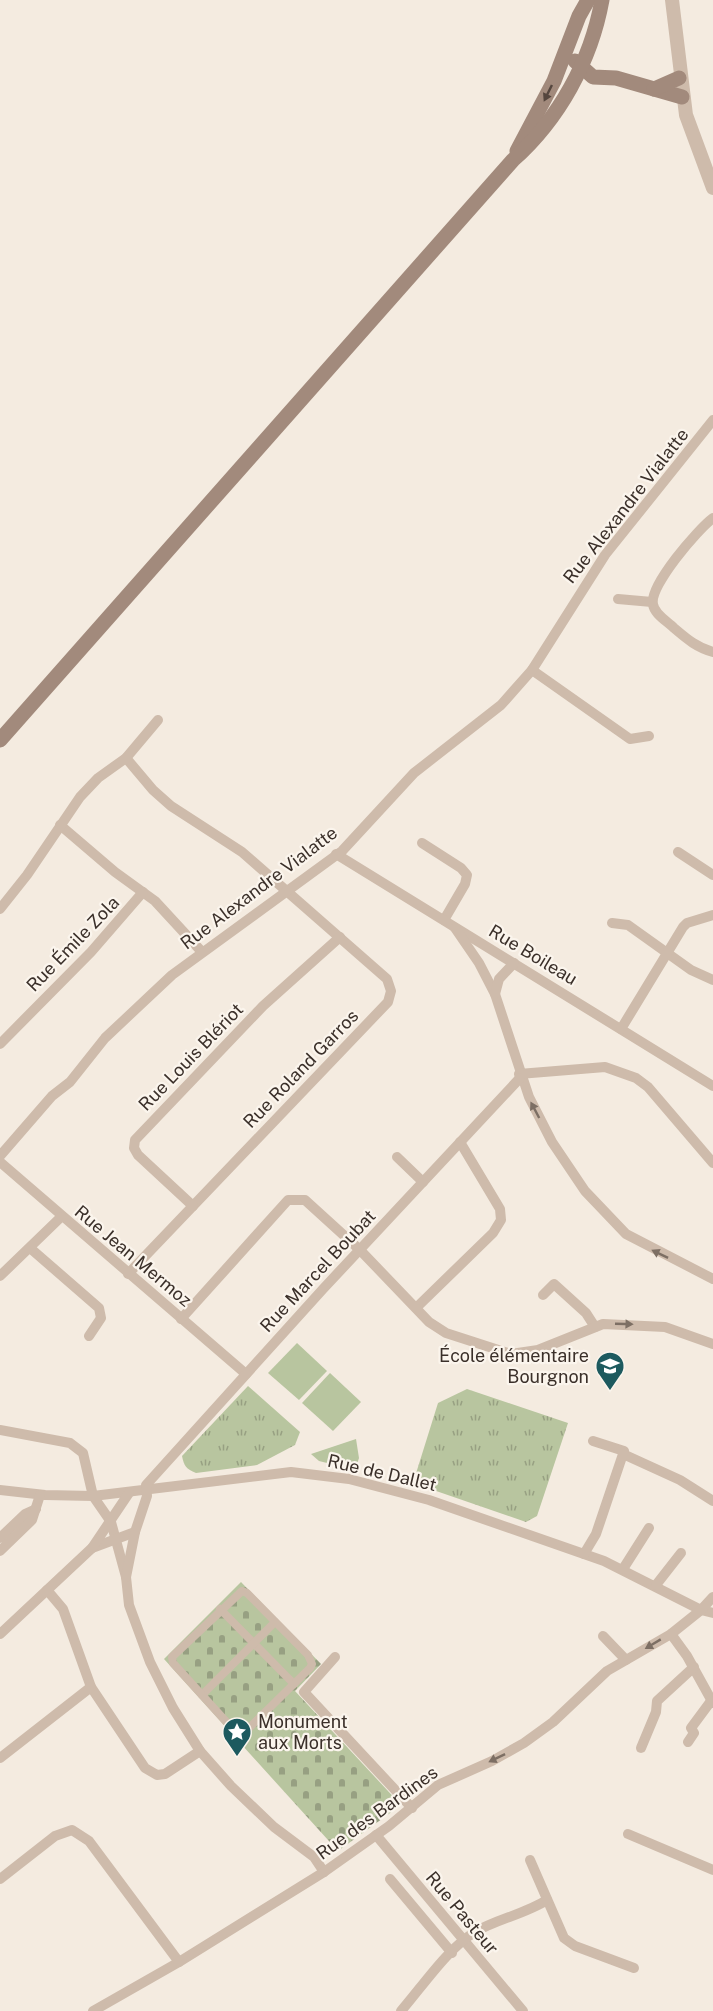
<svg xmlns="http://www.w3.org/2000/svg" width="713" height="2011" viewBox="0 0 713 2011" font-family="'Public Sans',sans-serif">
	<style>
		.grass { fill: url(#grass-tufts) }
		.cemetery { fill: url(#cemetery-stones) }
		.park { fill: #b8c59f }
		.lines { fill: none; stroke-linecap: round; stroke-linejoin: round }
		.pedestrian { stroke: #cebbab; stroke-width: 8 }
		.minor { stroke: #cebbab; stroke-width: 10 }
		.tertiary { stroke: #cebbab; stroke-width: 14 }
		.secondary { stroke: #a28a7c; stroke-width: 15 }
		.oneway { fill: #55463e }
		.oneway2 { fill: #7d6f64 }
		.labels { text-anchor: middle; stroke-width: 4.5; stroke-linejoin: round; paint-order: stroke }
		.street-label { font-size: 18px; fill: #3b302a; stroke: #fbf5ed }
		.poi-label { font-size: 18px; fill: #3b302a; stroke: #fbf5ed; text-anchor: end }
	</style>
	<defs>
		<pattern id="grass-tufts" width="24" height="20" patternUnits="userSpaceOnUse" patternTransform="scale(1.5)"><rect width="24" height="20" fill="#b8c59f"/><path d="M3 7l-1-3M5 7V3M7 7l1-3M15 17l-1-3M17 17v-4M19 17l1-3" fill="none" stroke="#97a082"/></pattern>
		<pattern id="cemetery-stones" width="16" height="16" patternUnits="userSpaceOnUse" patternTransform="scale(1.5)"><rect width="16" height="16" fill="#b8c59f"/><path d="M2 7V4a2 2 0 0 1 4 0v3zM10 15v-3a2 2 0 0 1 4 0v3z" fill="#97a082"/></pattern>
	</defs>
	<rect width="100%" height="100%" fill="#f4ebe0"/>
	<!-- grass -->
	<g class="grass">
		<path d="M248,1386L300,1432L295,1445L257,1465L196,1473C186,1469 184,1466 182,1456Z"/>
		<polygon points="467,1389 568,1423 537,1516 526,1522 413,1483 438,1403"/>
	</g>
	<!-- cemetery -->
	<polygon class="cemetery" points="241,1582 321,1664 295,1691 401,1805 338,1851 164,1659"/>
	<!-- park -->
	<g class="park">
		<polygon points="297,1343 327,1371 299,1400 268,1373"/>
		<polygon points="330,1373 361,1402 333,1431 302,1403"/>
		<polygon points="356,1439 359,1458 355,1470 319,1461 311,1454"/>
	</g>
	<g class="lines">
		<!-- pedestrian -->
		<g class="pedestrian">
			<polyline points="220,1609 294,1684"/>
			<polyline points="202,1695 275,1622"/>
			<polyline points="236,1741 240,1737 310,1668 312,1664 308,1655 247,1593 242,1591 172,1657 173,1663 240,1737"/>
		</g>
		<!-- minor -->
		<g class="minor">
			<path d="M713,518C698,529 649,586 653,604C654,614 667,621 674,628C687,639 696,647 713,652"/>
			<polyline points="618,599 652,602"/>
			<polyline points="532,670 630,739 649,736"/>
			<polyline points="126,758 153,790 171,806 242,852 387,979 391,991 388,1002 128,1274"/>
			<polyline points="60,825 115,872 155,901 202,952"/>
			<polyline points="422,843 461,868 467,875 465,884 444,920"/>
			<polyline points="678,852 713,875"/>
			<polyline points="336,854 713,1086"/>
			<polyline points="0,909 27,875 80,797 98,778 126,758 158,720"/>
			<polyline points="612,923 628,925 691,970 713,980"/>
			<polyline points="455,928 479,963 495,994 529,1097 552,1142 585,1191 626,1234 713,1279"/>
			<polyline points="495,994 499,979 514,963"/>
			<polyline points="621,1029 683,927 687,923 713,915"/>
			<polyline points="0,1044 91,952 143,892"/>
			<polyline points="519,1074 605,1067 636,1078 648,1087 713,1163"/>
			<polyline points="0,1156 52,1096 70,1082 105,1038 172,975 342,851 414,773 501,705 532,670 605,555 713,420"/>
			<polyline points="397,1157 423,1182"/>
			<polyline points="0,1162 246,1374"/>
			<polyline points="193,1206 138,1155 134,1148 135,1140 263,1006 340,937"/>
			<polyline points="30,1248 99,1308 101,1318 89,1336"/>
			<polyline points="0,1276 61,1217"/>
			<polyline points="543,1295 554,1284 586,1313 595,1327"/>
			<polyline points="417,1307 493,1233 501,1220 500,1209 460,1142"/>
			<polyline points="181,1319 288,1200 305,1200 360,1250 429,1322 446,1333 511,1354 538,1350 603,1324 665,1327 713,1344"/>
			<polyline points="0,1430 70,1443 83,1453 93,1496 111,1522 126,1577 129,1605 150,1662 173,1708 200,1751 231,1786 274,1827 314,1857 324,1872"/>
			<polyline points="623,1454 680,1480 713,1501"/>
			<polyline points="0,1490 45,1495 93,1496 291,1472 349,1479 429,1500 604,1561 701,1610 713,1613"/>
			<polyline points="0,1538 25,1514 36,1509"/>
			<polyline points="92,1548 135,1532"/>
			<polyline points="0,1551 32,1520 40,1495"/>
			<polyline points="584,1554 596,1534 624,1451 593,1441"/>
			<polyline points="623,1569 649,1528"/>
			<polyline points="126,1577 135,1532 147,1496 146,1485 323,1289 520,1078"/>
			<polyline points="656,1585 681,1553"/>
			<polyline points="47,1590 63,1609 91,1687 145,1768 157,1775 165,1774 200,1751"/>
			<polyline points="0,1634 92,1548 129,1493"/>
			<polyline points="671,1634 687,1656 713,1703"/>
			<polyline points="603,1636 626,1660"/>
			<polyline points="335,1657 304,1692 412,1808"/>
			<polyline points="688,1742 694,1733 691,1728 711,1701"/>
			<polyline points="641,1748 656,1712 657,1701 694,1667"/>
			<polyline points="0,1758 91,1687"/>
			<polyline points="628,1834 713,1870"/>
			<polyline points="376,1835 523,2011"/>
			<polyline points="530,1860 564,1938 575,1946 634,1968"/>
			<polyline points="0,1879 55,1836 72,1830 89,1841 179,1962"/>
			<polyline points="390,1879 452,1953"/>
			<polyline points="93,2011 179,1962 324,1872 389,1826 438,1785 492,1761 524,1743 553,1722 607,1671 671,1634 701,1610 713,1597"/>
			<path d="M401,2011C422,1987 448,1948 475,1932C497,1919 525,1914 547,1900"/>
		</g>
		<!-- tertiary -->
		<polyline class="tertiary" points="672,0 686,115 713,188"/>
		<!-- secondary -->
		<g class="secondary">
			<polyline points="575,61 593,77 616,78 682,97"/>
			<polyline points="654,89 679,78"/>
			<polyline points="517,151 554,81 579,16 588,0"/>
			<path d="M0,740L513,160C559,119 591,61 602,0"/>
		</g>
	</g>
	<!-- one-way arrows -->
	<defs><path id="oneway-solid" d="M-6-.8H1V-3.2L6.5 0L1 3.2V.8H-6Z" transform="scale(1.5)"/></defs>
	<use class="oneway" href="#oneway-solid" transform="translate(548 93) rotate(116)"/>
	<g class="oneway2">
		<use href="#oneway-solid" transform="translate(535 1110) rotate(-118)"/>
		<use href="#oneway-solid" transform="translate(660 1254) rotate(-154)"/>
		<use href="#oneway-solid" transform="translate(624 1324) rotate(2)"/>
		<use href="#oneway-solid" transform="translate(653 1644) rotate(149)"/>
		<use href="#oneway-solid" transform="translate(497 1758) rotate(154)"/>
	</g>
	<!-- icons -->
	<defs>
		<g id="school-pin" transform="scale(1.5)"><path d="M0 17L-7.5 6A9.5 9.5 0 1 1 7.5 6Z" fill="#1d5a5f" stroke="#fbf5ed"/><path d="M0-5L7-2L0 1L-7-2ZM-4 1L0 2.5L4 1V4Q0 6-4 4Z" fill="#fff"/></g>
		<g id="sight-pin" transform="scale(1.5)"><path d="M0 17L-7.5 6A9.5 9.5 0 1 1 7.5 6Z" fill="#1d5a5f" stroke="#fbf5ed"/><path d="M0-6L1.8-2.2L6-1.7L2.9 1.2L3.7 5.4L0 3.3L-3.7 5.4L-2.9 1.2L-6-1.7L-1.8-2.2Z" fill="#fff"/></g>
	</defs>
	<g fill-rule="evenodd">
		<use href="#school-pin" x="610" y="1366"/>
		<use href="#sight-pin" x="237" y="1732"/>
	</g>
	<g class="labels">
		<!-- street labels -->
		<g class="street-label">
			<text transform="translate(626 506) rotate(-52)" y="6">Rue Alexandre Vialatte</text>
			<text transform="translate(259 888) rotate(-37)" y="6">Rue Alexandre Vialatte</text>
			<text transform="translate(73 944) rotate(-46)" y="6">Rue Émile Zola</text>
			<text transform="translate(533 955) rotate(31)" y="6">Rue Boileau</text>
			<text transform="translate(191 1057) rotate(-46)" y="6">Rue Louis Blériot</text>
			<text transform="translate(301 1069) rotate(-46)" y="6">Rue Roland Garros</text>
			<text transform="translate(133 1256) rotate(40)" y="6">Rue Jean Mermoz</text>
			<text transform="translate(318 1271) rotate(-47)" y="6">Rue Marcel Boubat</text>
			<text transform="translate(382 1473) rotate(13)" y="6">Rue de Dallet</text>
			<text transform="translate(377 1813) rotate(-36)" y="6">Rue des Bardines</text>
			<text transform="translate(462 1913) rotate(50)" y="6">Rue Pasteur</text>
		</g>
		<!-- poi labels -->
		<g class="poi-label">
			<text x="589" y="1362">École élémentaire<tspan x="589" dy="21">Bourgnon</tspan></text>
			<text x="258" y="1728" text-anchor="start">Monument<tspan x="258" dy="21">aux Morts</tspan></text>
		</g>
	</g>
</svg>
